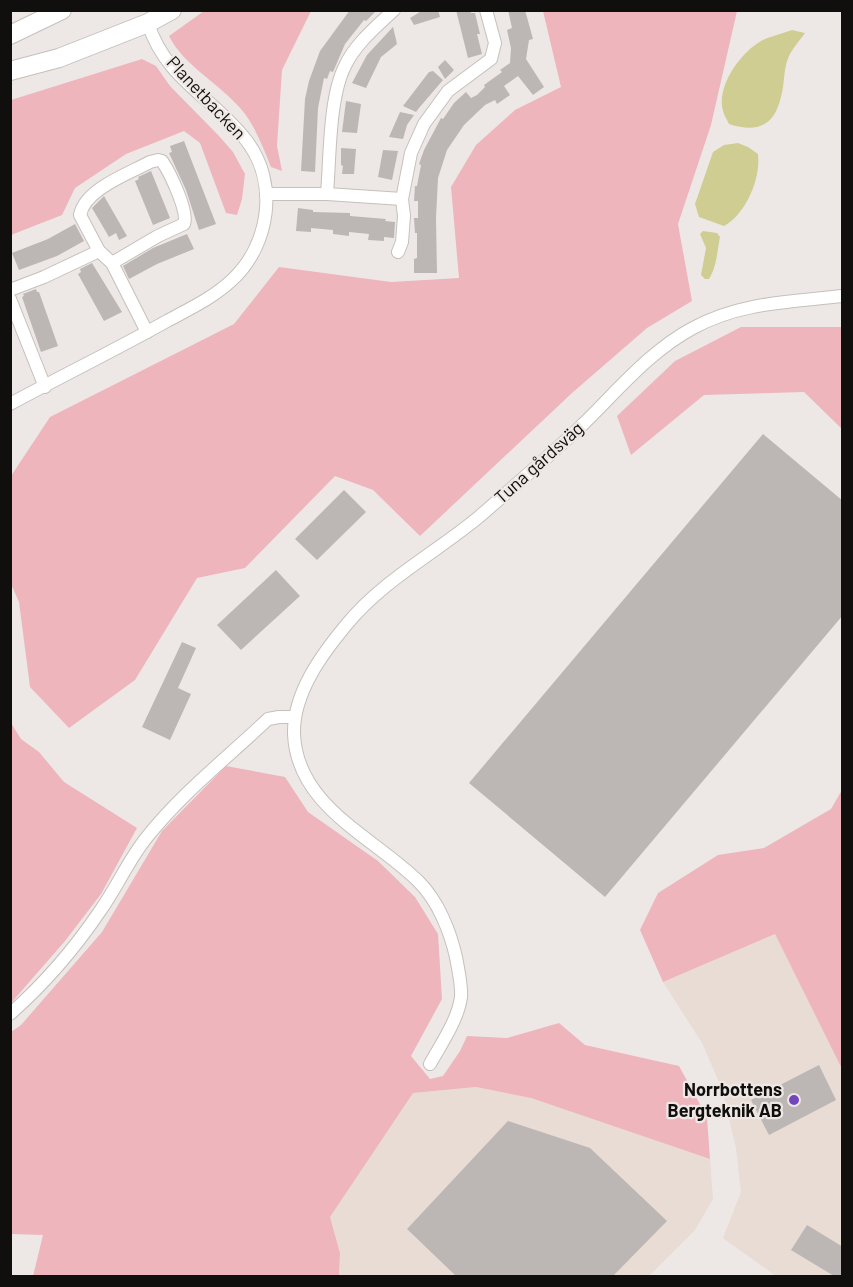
<svg xmlns="http://www.w3.org/2000/svg" width="853" height="1287" viewBox="0 0 853 1287" font-family="Barlow,sans-serif">
	<style>
		.built { fill: #e8dcd4 }
		.green { fill: #eeb5bd }
		.water { fill: #d0cd93 }
		.building { fill: #bcb6b5 }
		.lines { fill: none; stroke-linecap: round; stroke-linejoin: round }
		.street-casing { stroke: #c4c0bc; stroke-width: 14 }
		.secondary-casing { stroke: #c4c0bc; stroke-width: 20 }
		.street { stroke: #fff; stroke-width: 12 }
		.secondary { stroke: #fff; stroke-width: 18 }
		.poi-dot { fill: #7446be; stroke: #ede8e5; stroke-width: 2 }
		.labels { text-anchor: middle; stroke-width: 4.5; stroke-linejoin: round; paint-order: stroke }
		.street-label { font-size: 18px; fill: #110f0e; stroke: #ede8e5 }
		.poi-label { font-size: 18px; font-weight: bold; fill: #110f0e; stroke: #ede8e5; text-anchor: end }
	</style>
	<rect width="100%" height="100%" fill="#ede8e5"/>
	<!-- built -->
	<g class="built">
		<polygon points="775,934 842,1069 842,1276 776,1276 723,1238 741,1192 736,1148 722,1089 702,1043 663,982"/>
		<polygon points="476,1087 531,1098 710,1159 713,1199 695,1230 649,1276 339,1276 340,1253 330,1217 412,1093"/>
	</g>
	<!-- green -->
	<g class="green">
		<path d="M204,11H311L282,70L277,146L282,171L271,167C263,148 255,125 241,109C220,84 183,65 169,36Z"/>
		<polygon points="543,11 737,11 711,125 678,224 692,301 647,328 572,393 420,536 373,490 335,476 245,568 197,578 135,680 69,728 30,687 19,602 11,584 11,476 50,417 234,324 279,267 391,282 459,278 451,187 476,145 515,110 561,87"/>
		<polygon points="142,59 156,66 170,86 219,136 233,152 245,174 242,199 237,215 226,213 200,143 184,131 126,154 75,188 62,215 11,235 11,100"/>
		<polygon points="741,327 842,327 842,429 804,392 704,395 631,455 617,416 675,361"/>
		<polygon points="11,723 21,739 39,752 64,782 137,828 101,894 65,941 11,1003"/>
		<polygon points="226,766 285,777 308,812 378,861 415,897 438,934 442,999 411,1056 430,1079 443,1076 460,1051 467,1036 507,1038 559,1023 585,1045 679,1066 707,1117 710,1159 531,1098 476,1087 413,1093 330,1217 340,1253 339,1276 33,1276 43,1235 11,1234 11,1032 21,1025 102,932 162,831"/>
		<polygon points="842,790 842,1069 775,934 663,982 640,930 658,893 718,855 764,848 831,809"/>
	</g>
	<!-- water -->
	<g class="water">
		<path d="M792,30L805,33C800,40 793,48 789,56C783,69 785,83 781,97C774,127 756,133 729,124C727,120 724,115 723,111C716,87 740,53 761,41C770,36 782,34 792,30Z"/>
		<path d="M738,143L748,147L758,154C761,178 746,214 724,226L699,217L695,204L713,152L724,145Z"/>
		<path d="M703,231L717,233L720,237C717,252 717,266 709,279H705L701,275L706,248L700,234Z"/>
	</g>
	<!-- building -->
	<g class="building">
		<polygon points="350,10 377,10 366,21 364,20 345,44 333,72 330,71 327,79 324,78 318,108 315,172 301,171 305,99 309,81 320,51"/>
		<polygon points="423,10 438,10 440,17 414,25 410,18"/>
		<polygon points="456,10 470,10 471,13 475,13 480,34 477,34 482,54 468,58"/>
		<polygon points="508,10 525,10 533,39 529,40 526,59 544,87 533,95 518,76 504,86 510,95 497,104 495,100 485,105 464,125 447,150 438,178 436,218 437,273 414,273 414,259 417,258 417,233 415,233 414,218 418,218 418,201 414,201 415,186 417,186 421,165 419,164 424,150 441,118 443,119 454,103 466,92 471,98 477,95 485,87 484,85 502,72 500,70 510,63 511,48 507,30 512,28"/>
		<polygon points="393,27 397,44 381,57 366,88 352,83 367,55"/>
		<polygon points="445,60 454,70 445,79 438,67"/>
		<polygon points="433,71 443,80 419,108 416,112 403,106 429,72"/>
		<polygon points="346,101 361,104 357,133 342,132"/>
		<polygon points="400,112 414,115 407,125 403,139 389,137"/>
		<polygon points="184,141 216,224 199,230 186,190 169,153 172,152 170,146"/>
		<polygon points="341,148 356,149 354,174 342,174 343,166 341,165"/>
		<polygon points="383,150 398,151 392,180 378,177"/>
		<polygon points="151,171 170,218 153,225 135,181 139,179 138,177"/>
		<polygon points="104,196 127,236 119,240 116,233 109,237 92,208"/>
		<polygon points="298,208 313,210 313,212 350,213 350,216 386,219 385,221 395,222 394,238 384,237 384,241 368,240 369,234 349,232 349,236 333,234 333,230 311,228 311,232 296,231"/>
		<polygon points="75,224 84,241 57,256 19,270 12,253 48,239"/>
		<polygon points="187,234 194,249 157,264 129,279 123,266 153,248"/>
		<polygon points="92,263 122,312 104,321 78,274 81,272 80,269"/>
		<polygon points="36,289 37,292 39,292 58,346 41,352 22,297 24,296 23,294"/>
		<polygon points="763,434 843,501 843,615 605,897 469,783"/>
		<polygon points="344,490 366,512 317,560 295,539"/>
		<polygon points="276,570 300,596 241,650 217,625"/>
		<polygon points="182,642 196,648 178,688 191,694 170,740 142,727"/>
		<polygon points="819,1065 836,1100 769,1135 751,1100"/>
		<polygon points="508,1121 590,1148 667,1221 613,1276 456,1276 407,1229"/>
		<polygon points="807,1225 843,1247 843,1276 834,1276 791,1250"/>
	</g>
	<g class="lines">
		<!-- street casing -->
		<g class="street-casing">
			<g id="street">
				<polyline points="266,194 327,194 402,199"/>
				<path d="M327,194C330,158 329,97 345,66C355,44 377,26 394,10"/>
				<polyline points="398,252 402,242 404,216 402,199 411,153 424,124 448,91 491,59 495,43 486,10"/>
				<path d="M112,263L99,251L80,215C85,189 128,174 150,162L158,160L162,161C170,173 189,212 184,224L158,236L112,263L147,332"/>
				<polyline points="10,290 44,277 99,251"/>
				<polyline points="10,299 45,387"/>
				<path d="M10,404C62,376 115,350 167,321C189,309 213,298 232,280C270,245 279,182 246,140C214,98 165,79 148,23"/>
				<path d="M10,1014C44,984 75,948 100,911C117,887 129,859 147,837C182,793 227,758 268,719L279,717H295"/>
				<path d="M430,1064C441,1044 458,1020 461,997C462,985 458,969 456,957C450,931 438,901 419,882C374,837 297,807 294,734C293,693 322,654 347,624C383,580 437,552 480,516C513,487 546,459 578,429C615,394 648,352 693,328C740,302 791,302 842,296"/>
			</g>
		</g>
		<!-- secondary casing -->
		<g class="secondary-casing">
			<g id="secondary">
				<polyline points="10,35 62,10"/>
				<polyline points="10,71 59,58 148,23 172,10"/>
			</g>
		</g>
		<!-- street -->
		<use href="#street" class="street"/>
		<!-- secondary -->
		<use href="#secondary" class="secondary"/>
	</g>
	<!-- markers -->
	<circle class="poi-dot" cx="794" cy="1100" r="6"/>
	<g class="labels">
		<!-- street labels -->
		<g class="street-label">
			<text transform="translate(206 98) rotate(47)" y="6">Planetbacken</text>
			<text transform="translate(539 463) rotate(-42)" y="6">Tuna gårdsväg</text>
		</g>
		<!-- poi labels -->
		<g class="poi-label">
			<text x="782" y="1096">Norrbottens<tspan x="782" dy="21">Bergteknik AB</tspan></text>
		</g>
	</g>
	<!-- border -->
	<rect width="853" height="1287" fill="none" stroke="#110f0e" stroke-width="24"/>
</svg>
